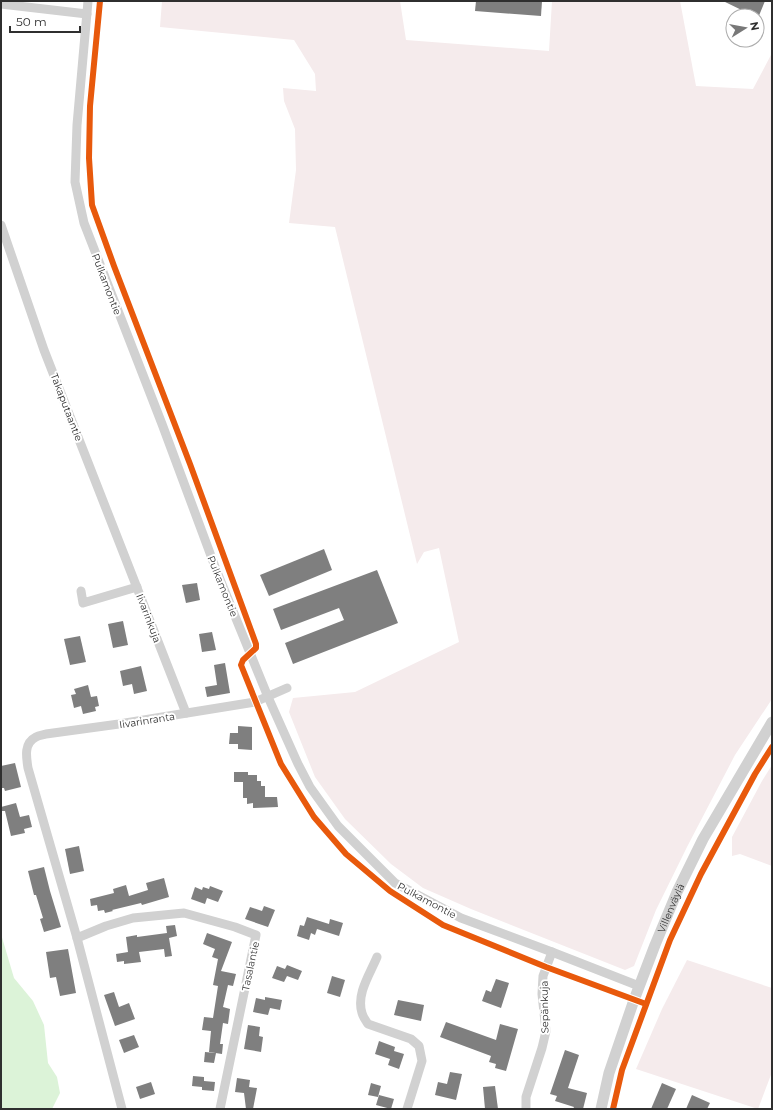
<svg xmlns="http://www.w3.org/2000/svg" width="773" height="1110" viewBox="0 0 773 1110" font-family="Montserrat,sans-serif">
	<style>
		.green { fill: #f5ebec }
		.water { fill: #dcf3d8 }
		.building { fill: #7f7f7f }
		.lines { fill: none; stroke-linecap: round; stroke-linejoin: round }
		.minor { stroke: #d1d1d1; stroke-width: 9 }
		.tertiary { stroke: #d1d1d1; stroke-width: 11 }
		.cycleway-casing { stroke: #fff; stroke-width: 8 }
		.cycleway { stroke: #e8590c; stroke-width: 6 }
		.labels { text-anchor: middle; stroke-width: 4; stroke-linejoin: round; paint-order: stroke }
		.street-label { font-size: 10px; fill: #2f2f2f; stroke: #fff }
	</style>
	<rect width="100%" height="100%" fill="#fff"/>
	<!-- green -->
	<g class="green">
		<polygon points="162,1 400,1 406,40 549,51 552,1 680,1 696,86 753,89 772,53 772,699 735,755 687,847 656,910 634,966 625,970 471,909 423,888 391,864 345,819 315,777 289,712 293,698 355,692 459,642 439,548 424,552 417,564 335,227 289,223 296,170 295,129 284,101 283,88 316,91 315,74 294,40 160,27"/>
		<polygon points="772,765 772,866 740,854 732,856 732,837 762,781"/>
		<polygon points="687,960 772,988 772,1072 758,1109 636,1069 662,1009"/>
	</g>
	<!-- water -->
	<polygon class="water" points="1,934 14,978 33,1001 44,1025 48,1063 57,1077 60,1093 52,1109 1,1109"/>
	<!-- building -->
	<g class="building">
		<polygon points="476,1 542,1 541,16 475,11"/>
		<polygon points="723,1 765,1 758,18 757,16 754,16"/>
		<polygon points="324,549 332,570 269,596 260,575"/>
		<polygon points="377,570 398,623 293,664 285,643 344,620 339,608 281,630 273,609"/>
		<polygon points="197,583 200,600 186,603 182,585"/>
		<polygon points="123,621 128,645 113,648 108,624"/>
		<polygon points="212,632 216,650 202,652 199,634"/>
		<polygon points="80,636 86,662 70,665 64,639"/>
		<polygon points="225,663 230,693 207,697 205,687 217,685 214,665"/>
		<polygon points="141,666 147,691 134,694 132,684 123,686 120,671"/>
		<polygon points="88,685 91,697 97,696 99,706 95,707 96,711 83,714 81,706 74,708 71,695 76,694 74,689"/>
		<polygon points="238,726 252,727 252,750 238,749 238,744 229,744 230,733 238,733"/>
		<polygon points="15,763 21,787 5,791 4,788 1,788 1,766"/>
		<polygon points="234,772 248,772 248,775 257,775 257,781 261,781 261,786 265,786 265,797 277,797 278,807 253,808 253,803 247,804 247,798 243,798 243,782 234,782"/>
		<polygon points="16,803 20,817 29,815 32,827 24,829 25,833 11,836 5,811 1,811 1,807"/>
		<polygon points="79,846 84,871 70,874 65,849"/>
		<polygon points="44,867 50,891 61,927 44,932 40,919 43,918 36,895 34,895 28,871"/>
		<polygon points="164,878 169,897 142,905 141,903 112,910 113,911 105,913 104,910 98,911 97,905 91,906 90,899 114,893 113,889 126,885 129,896 148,890 146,883"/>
		<polygon points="210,886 223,891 218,902 207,898 205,904 191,899 195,887 202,890 203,887 209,889"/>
		<polygon points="264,906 275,910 268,927 245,919 250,907 262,911"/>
		<polygon points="307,917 329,924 330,919 343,923 339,936 317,929 315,935 311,933 309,940 297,936 300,925 304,926"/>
		<polygon points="175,925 177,936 169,938 172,956 165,957 164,949 139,952 141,962 124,964 124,961 117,962 116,954 128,952 126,937 137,935 137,937 167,933 166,926"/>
		<polygon points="207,933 232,942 221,971 236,974 233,986 228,985 223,1007 230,1009 228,1024 223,1023 220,1044 223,1044 222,1054 209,1052 211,1031 202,1030 204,1017 213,1018 218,986 213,985 218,959 212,957 215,949 203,944"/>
		<polygon points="68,949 76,993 60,996 56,977 50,978 46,952"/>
		<polygon points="287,965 302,971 298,980 287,976 284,982 272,978 277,966 285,969"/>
		<polygon points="332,976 345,980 340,997 327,993"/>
		<polygon points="496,979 509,983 501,1008 482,1001 486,990 491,992"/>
		<polygon points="114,992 119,1007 129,1003 135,1019 115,1026 104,995"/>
		<polygon points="265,997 282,1000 280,1010 270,1008 268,1015 253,1012 256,998 265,1000"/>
		<polygon points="398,1000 424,1005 421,1021 394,1015"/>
		<polygon points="446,1022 496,1040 500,1024 518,1029 506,1071 495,1068 496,1064 489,1062 491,1056 440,1037"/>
		<polygon points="248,1025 260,1027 259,1036 263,1037 261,1052 244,1049"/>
		<polygon points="134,1035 139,1047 124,1053 119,1040"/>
		<polygon points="379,1041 395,1047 394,1051 404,1054 399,1069 388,1065 390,1059 375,1054"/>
		<polygon points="565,1050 579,1055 568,1088 587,1093 583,1109 573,1109 574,1107 555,1101 557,1096 550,1094"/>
		<polygon points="205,1052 216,1053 214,1063 204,1062"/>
		<polygon points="450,1072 462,1074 456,1100 435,1095 438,1082 447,1084"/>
		<polygon points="193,1076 204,1077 204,1081 215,1082 214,1091 202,1090 202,1087 192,1086"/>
		<polygon points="237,1078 250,1080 249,1087 257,1088 253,1109 246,1109 244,1093 235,1092"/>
		<polygon points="151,1082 155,1094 140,1099 136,1087"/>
		<polygon points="371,1083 381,1086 378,1097 368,1095"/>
		<polygon points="662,1083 676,1089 667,1109 651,1109"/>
		<polygon points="495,1086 498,1109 485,1109 483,1087"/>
		<polygon points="379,1095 394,1099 391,1109 376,1105"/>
		<polygon points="692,1095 710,1103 707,1109 686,1109"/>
	</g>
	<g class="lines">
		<!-- minor -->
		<g class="minor">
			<polyline points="88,1 77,125 75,182 84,223 162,424 217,572 268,697 298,764 310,787 338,826 395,883 461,918 552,952 639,986"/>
			<polyline points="1,4 87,14"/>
			<polyline points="1,225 44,350 186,713"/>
			<polyline points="81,591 83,603 137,587"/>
			<polyline points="77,938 106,926 133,918 184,913 235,927 256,935 220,1109"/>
			<path d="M377,957C370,974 356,994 362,1013C363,1017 366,1021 368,1024L411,1039L419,1046L422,1061L407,1109"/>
			<path d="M122,1109L77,938L28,768C26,756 24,743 36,737C39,735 43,735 46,734L119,724L255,702L287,688"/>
			<polyline points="526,1109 526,1097 542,1048 546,1031 542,994 543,976 552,952"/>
		</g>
		<!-- tertiary -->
		<path class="tertiary" id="s1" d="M601,1109L609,1073L634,1000L655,945L677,892L703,839L772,722"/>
		<!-- cycleway casing -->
		<g class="cycleway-casing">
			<g id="cycleway">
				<polyline points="100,1 90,106 89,158 92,205 114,266 190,464 256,644 256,648 243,660 241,665 281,764 314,817 346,854 390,891 443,925 546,967 646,1004"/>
				<polyline points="613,1109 622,1070 670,940 701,874 755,774 772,747"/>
			</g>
		</g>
		<!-- cycleway -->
		<use href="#cycleway" class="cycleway"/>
	</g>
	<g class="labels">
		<!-- street labels -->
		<g class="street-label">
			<text transform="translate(107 284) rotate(69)" y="4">Pulkamontie</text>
			<text transform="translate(67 407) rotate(69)" y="4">Takaputaantie</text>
			<text transform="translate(223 586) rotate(68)" y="4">Pulkamontie</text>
			<text transform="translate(149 618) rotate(69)" y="4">Iivarinkuja</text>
			<text transform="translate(147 720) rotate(-9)" y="4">Iivarinranta</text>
			<text transform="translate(427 900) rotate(28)" y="4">Pulkamontie</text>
			<text dy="4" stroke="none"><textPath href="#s1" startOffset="213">Villenväylä</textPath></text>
			<text transform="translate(250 966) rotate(-78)" y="4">Tasalantie</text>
			<text transform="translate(544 1007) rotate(-91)" y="4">Sepänkuja</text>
		</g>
	</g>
	<!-- border -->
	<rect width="773" height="1110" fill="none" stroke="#2f2f2f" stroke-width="4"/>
	<!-- north arrow -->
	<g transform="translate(745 28) rotate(79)"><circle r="19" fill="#ffffff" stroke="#acacac"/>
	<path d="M0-3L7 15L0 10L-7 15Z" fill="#787878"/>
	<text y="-6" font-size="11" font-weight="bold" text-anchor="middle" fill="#2f2f2f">N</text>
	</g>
	<!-- scale -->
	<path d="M10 26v6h70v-6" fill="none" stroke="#2f2f2f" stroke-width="2"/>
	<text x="16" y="26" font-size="12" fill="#2f2f2f" stroke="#ffffff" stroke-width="3" paint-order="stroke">50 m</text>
</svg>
